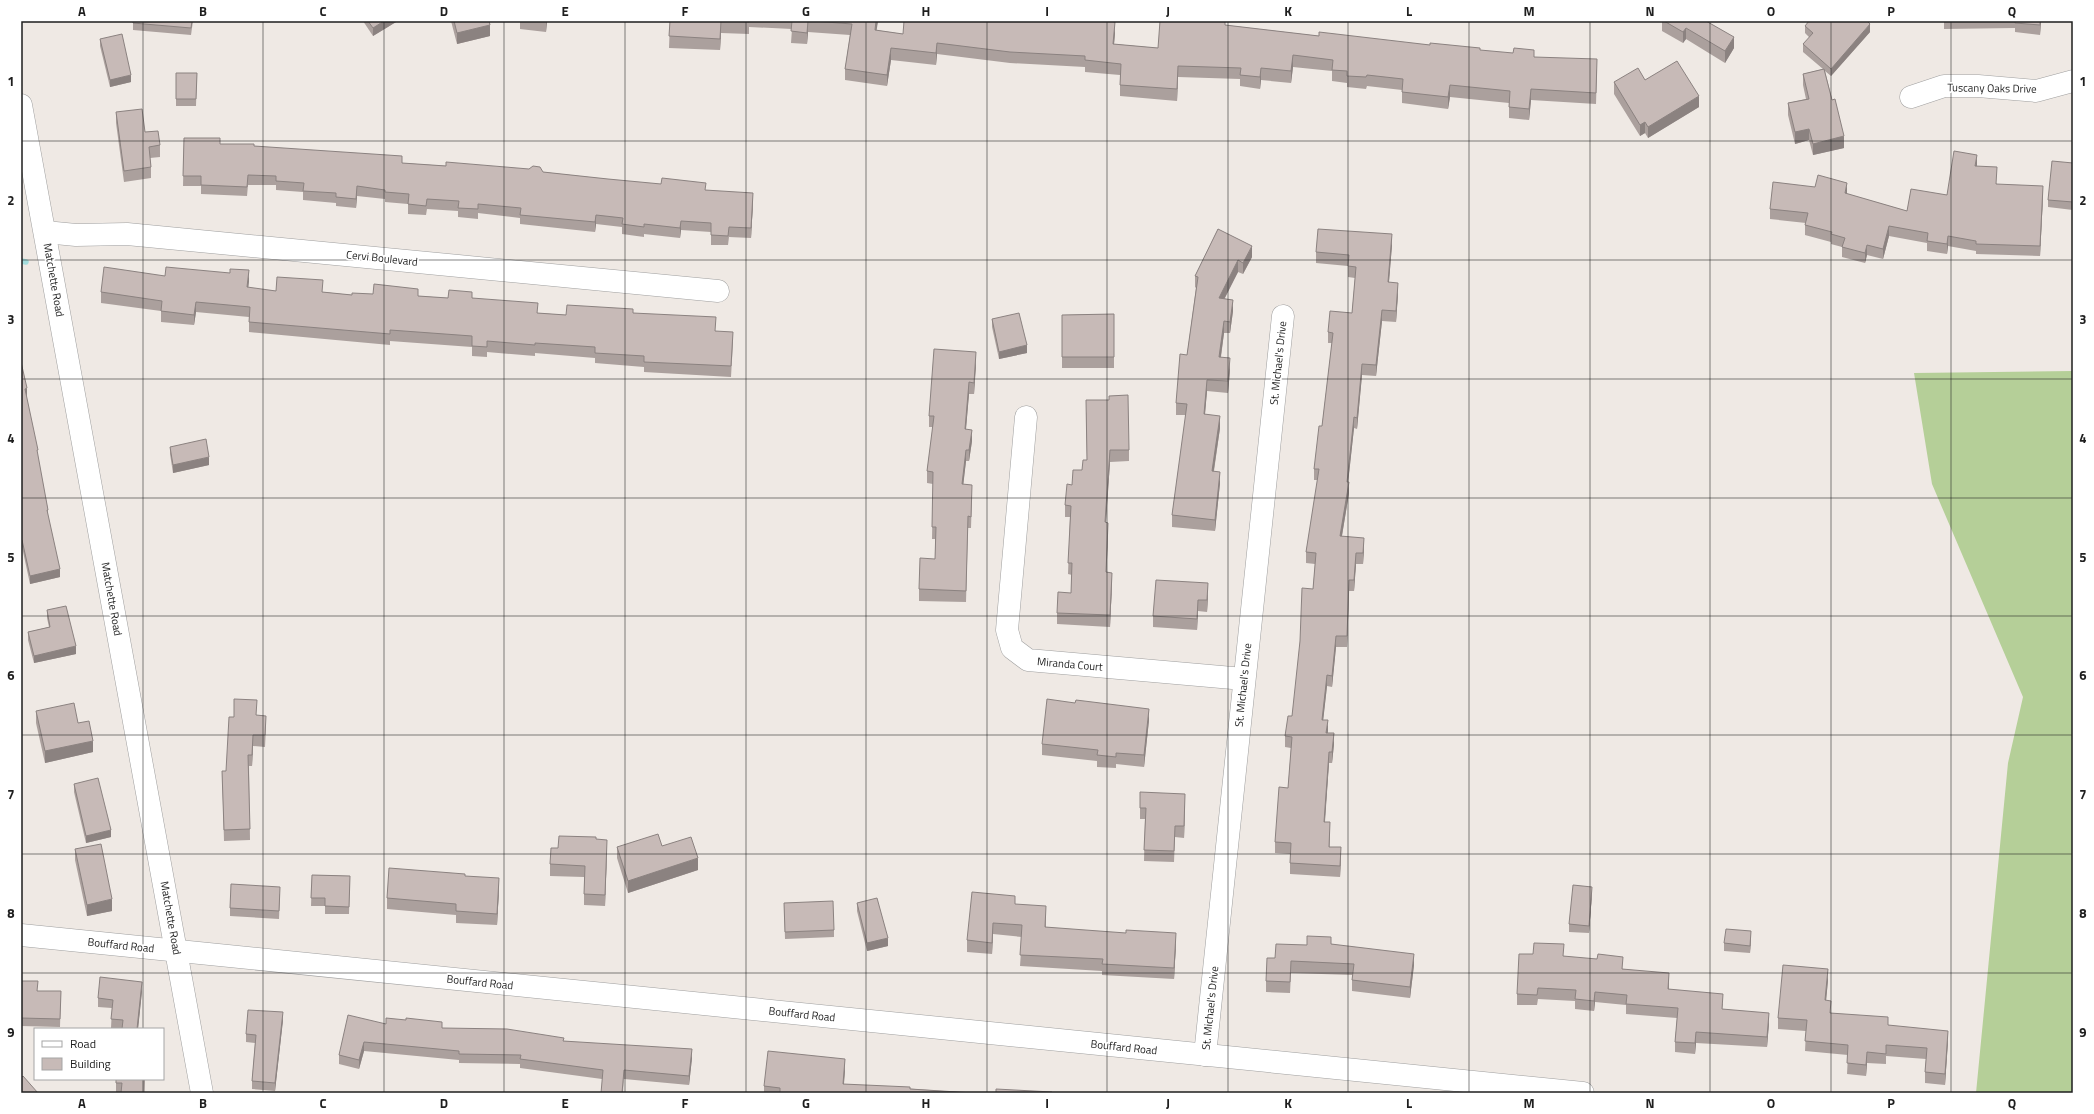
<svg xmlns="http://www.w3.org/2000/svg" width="2094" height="1114" viewBox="0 0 2094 1114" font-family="'Titillium Web',sans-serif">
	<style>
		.forest { fill: #b5cf98 }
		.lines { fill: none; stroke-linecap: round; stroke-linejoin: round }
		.stream { stroke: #a4dddd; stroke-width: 5.5 }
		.minor-casing { stroke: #9f9f9f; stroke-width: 23 }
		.minor { stroke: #fff; stroke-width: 22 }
		.wall { fill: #aba09d }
		.shaded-wall { fill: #8b8280 }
		.building { fill: #c7bab7; stroke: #8b8280 }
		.grid { fill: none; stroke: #1e1e1e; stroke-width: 1; stroke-opacity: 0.55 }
		.labels { text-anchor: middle; stroke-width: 3.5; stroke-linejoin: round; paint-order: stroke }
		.street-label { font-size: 11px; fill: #1e1e1e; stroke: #fff }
		.neatline { fill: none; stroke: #1e1e1e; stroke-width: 1.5 }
		.grid-label { font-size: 13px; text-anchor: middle; font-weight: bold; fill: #1e1e1e }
	</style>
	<rect width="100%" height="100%" fill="#efe9e4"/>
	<!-- forest -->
	<polygon class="forest" points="2073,371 2073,1093 1976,1093 2008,763 2023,697 1932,484 1914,373"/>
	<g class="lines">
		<!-- stream -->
		<polyline class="stream" points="21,261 26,262"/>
		<!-- minor casing -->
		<g class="minor-casing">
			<g id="minor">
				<polyline points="1911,97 1944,86 1978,86 2036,91 2073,81"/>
				<polyline points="21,105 202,1093"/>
				<polyline points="45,232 76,235 127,234 718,291"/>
				<polyline points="1026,417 1007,630 1012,648 1028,660 1244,679"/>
				<polyline points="21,935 1583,1093"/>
				<polyline points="1205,1055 1283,316"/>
			</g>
		</g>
		<!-- minor -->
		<use href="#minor" class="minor"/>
	</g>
	<!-- wall -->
	<g class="wall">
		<polygon points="133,21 193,21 191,35 133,30"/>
		<polygon points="363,21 396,21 396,22 373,36"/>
		<polygon points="451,21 489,21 490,36 457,44"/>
		<polygon points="520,21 547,21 546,32 520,29"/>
		<polygon points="670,21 878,21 876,30 903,34 1115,33 1114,44 1158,48 1225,25 1319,36 1430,45 1534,57 1597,70 1596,104 1531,100 1529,120 1509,118 1509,103 1450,97 1448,109 1402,103 1402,90 1367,86 1366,89 1347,87 1347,83 1332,81 1332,71 1293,67 1291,83 1261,80 1260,89 1240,86 1240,79 1178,77 1177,101 1120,96 1120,75 1085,72 1085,67 1010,63 937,54 936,65 891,60 887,86 845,80 845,69 850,35 808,32 807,44 791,43 792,29 749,27 749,34 721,33 720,50 669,48"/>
		<polygon points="1662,21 1709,23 1734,48 1725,63 1686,39 1683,43 1662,31"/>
		<polygon points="1944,21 2041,21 2040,35 2015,32 2015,28 1944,29"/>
		<polygon points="1805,26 1870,32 1831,76 1825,71 1844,148 1813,155 1809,140 1795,144 1788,115 1788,103 1806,99 1803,85 1803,74 1823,69 1803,52 1803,44 1810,38 1805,33"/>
		<polygon points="100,39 131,82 110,87 100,46"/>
		<polygon points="176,73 197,73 196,106 176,106"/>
		<polygon points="1645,80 1699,107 1648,138 1645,133 1640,136 1614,94 1614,82"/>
		<polygon points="116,112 145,132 160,145 160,157 150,158 151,167 151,178 124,182 116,123"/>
		<polygon points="184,138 220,144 254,146 402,163 543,172 706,190 753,203 751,238 729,237 728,245 711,245 711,232 681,230 680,238 644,234 644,237 622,234 622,227 596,224 595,232 520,224 520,218 478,213 478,219 458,217 458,211 427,209 426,215 408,214 408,204 385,202 385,199 357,196 356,208 336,206 336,203 303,200 303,192 276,190 276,185 248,185 247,196 201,194 201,186 183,186"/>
		<polygon points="2073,163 2073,210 2048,207 2048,200"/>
		<polygon points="1977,165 1977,166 1997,184 2043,196 2040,256 1976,254 1976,251 1948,246 1947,254 1927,251 1927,243 1889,236 1883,259 1867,255 1865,263 1842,257 1842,247 1831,244 1831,242 1805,235 1805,225 1806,223 1770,219 1770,209 1847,193 1847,194 1907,211 1947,195"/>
		<polygon points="1218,229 1252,257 1243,274 1238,272 1225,298 1233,311 1230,333 1224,333 1221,357 1230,370 1228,393 1207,391 1205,414 1220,428 1214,471 1220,483 1215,531 1172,527 1172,515 1186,415 1176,415 1176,403 1187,355 1196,288 1195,287 1195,276"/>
		<polygon points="1392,245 1389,282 1398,294 1396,322 1382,321 1376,376 1362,375 1357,429 1354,428 1348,482 1349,493 1342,536 1364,549 1363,564 1356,564 1354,591 1349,591 1347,647 1336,647 1332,687 1327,686 1323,720 1328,733 1334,744 1332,763 1329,763 1325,822 1330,833 1329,847 1341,858 1340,877 1290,874 1290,854 1275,853 1275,842 1288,788 1291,748 1285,747 1285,736 1292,716 1313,589 1315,564 1306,563 1306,552 1318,480 1314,480 1314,469 1322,426 1332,343 1328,343 1328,332 1352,313 1355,278 1348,277 1348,266 1316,263 1316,252"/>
		<polygon points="230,273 249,281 248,288 276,291 323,292 352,295 373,294 418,296 448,298 472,298 538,313 566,315 633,313 716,331 733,342 731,377 644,372 644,367 595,363 595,358 535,353 535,356 487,352 487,357 472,356 472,347 390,341 390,345 249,332 249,317 196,312 194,325 161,322 161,311 101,303 101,292 165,276"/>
		<polygon points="1114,314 1114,368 1062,368 1062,315"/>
		<polygon points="992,319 1027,353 999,359 992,327"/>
		<polygon points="21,362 27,396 26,396 48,510 48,517 60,577 30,584 22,547 21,548"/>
		<polygon points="976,364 974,394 969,394 966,429 972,441 969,461 966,461 963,485 972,496 971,528 968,528 966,602 919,601 919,589 935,559 935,539 932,539 933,484 927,483 927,471 933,427 929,427 929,416"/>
		<polygon points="1086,412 1129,450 1129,461 1110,462 1106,523 1108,534 1106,572 1112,584 1110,627 1057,624 1057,613 1071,593 1072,575 1068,574 1070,517 1065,517 1065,505 1072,485 1082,470 1087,460"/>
		<polygon points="170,447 209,465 173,473 170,454"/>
		<polygon points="1208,595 1207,612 1198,611 1197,630 1153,627 1153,616"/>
		<polygon points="47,610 76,654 34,663 28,640 28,632 49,627 47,618"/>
		<polygon points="36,711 78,723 93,752 45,763 36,723"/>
		<polygon points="257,716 266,727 265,747 253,746 252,766 249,766 250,840 224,841 222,771 226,771"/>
		<polygon points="1149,720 1144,767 1116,764 1116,768 1097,767 1097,761 1042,755 1042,744"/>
		<polygon points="74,784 111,837 86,843 74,792"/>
		<polygon points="1185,806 1184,838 1175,837 1174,862 1144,861 1145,819 1140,819 1140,808"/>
		<polygon points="596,839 607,851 605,906 584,905 584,877 550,876 550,864 558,848"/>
		<polygon points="662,846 698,870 628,893 617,858 617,847"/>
		<polygon points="75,849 112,911 87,916 75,860"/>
		<polygon points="312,875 350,876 349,914 325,914 325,906 311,906"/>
		<polygon points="465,877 499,890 497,925 456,923 456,915 387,909 387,898"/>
		<polygon points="280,894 279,919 230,916 230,908"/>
		<polygon points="1592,894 1589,933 1569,932 1569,924"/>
		<polygon points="784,903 834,930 834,937 785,939"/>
		<polygon points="857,903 888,946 867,951 857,911"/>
		<polygon points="1015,904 1046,917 1046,927 1176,944 1174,979 1102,975 1102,971 1020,966 1022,937 993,934 992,954 967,952 967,940"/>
		<polygon points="1751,939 1750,953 1724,951 1724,943"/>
		<polygon points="1331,944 1414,965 1410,998 1352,991 1352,975 1291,973 1290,993 1266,992 1266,981 1275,958 1307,945"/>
		<polygon points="1564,956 1623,969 1669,983 1669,989 1723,1004 1722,1009 1769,1023 1767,1047 1696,1043 1695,1054 1675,1052 1675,1042 1677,1018 1626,1014 1626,1005 1595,1002 1594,1011 1575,1009 1575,1001 1538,999 1537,1005 1517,1005 1517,994"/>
		<polygon points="1828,980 1826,1001 1831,1013 1888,1025 1948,1041 1945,1085 1925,1083 1925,1072 1926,1059 1886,1056 1886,1064 1867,1063 1866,1076 1847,1074 1848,1055 1805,1051 1806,1031 1778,1029 1778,1018"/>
		<polygon points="21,981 38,991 61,991 60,1027 21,1026"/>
		<polygon points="142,991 138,1029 118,1029 111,1028 112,1008 98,1007 98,998"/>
		<polygon points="283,1020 275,1091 252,1089 252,1081 255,1043 246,1042 246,1034"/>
		<polygon points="386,1024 442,1028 564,1041 692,1058 689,1085 624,1079 602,1079 520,1068 520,1064 459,1063 459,1060 364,1051 359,1069 339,1064 339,1055"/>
		<polygon points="845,1070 844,1084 973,1093 764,1093 764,1086"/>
		<polygon points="116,1079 145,1079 144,1093 121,1093 121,1092 116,1092"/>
	</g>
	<!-- shaded-wall -->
	<g class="shaded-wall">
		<polygon points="384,21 396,21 396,22 373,36 373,28"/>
		<polygon points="546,21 547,21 546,32"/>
		<polygon points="721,21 721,33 720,50 720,39"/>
		<polygon points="808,21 808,32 807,44 807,33"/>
		<polygon points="876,21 878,21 875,41 875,30"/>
		<polygon points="2040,21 2041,21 2040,35"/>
		<polygon points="1115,22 1115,33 1113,56 1113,44"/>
		<polygon points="1870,24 1870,32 1831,76 1831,69"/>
		<polygon points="490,25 490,36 457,44 457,33"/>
		<polygon points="1686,28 1686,39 1683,43 1683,32"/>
		<polygon points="1734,37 1734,48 1725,63 1725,51"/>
		<polygon points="937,43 937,54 936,65 936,53"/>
		<polygon points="891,48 891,60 887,86 887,75"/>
		<polygon points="1293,55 1293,67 1291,83 1291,71"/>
		<polygon points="1178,66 1178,77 1177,101 1177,89"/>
		<polygon points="1261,68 1261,80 1260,89 1260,77"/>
		<polygon points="131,75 131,82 110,87 110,80"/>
		<polygon points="1450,85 1450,97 1448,109 1448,97"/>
		<polygon points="1531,89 1531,100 1529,120 1529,109"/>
		<polygon points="1699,96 1699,107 1648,138 1648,127"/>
		<polygon points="1645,122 1645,133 1640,136 1640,125"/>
		<polygon points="1809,129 1809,140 1795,144 1795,132"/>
		<polygon points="1844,136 1844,148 1813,155 1813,144"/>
		<polygon points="1977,155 1977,165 1975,176 1975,166"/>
		<polygon points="1847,183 1847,193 1845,203 1845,193"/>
		<polygon points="357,186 357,196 356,208 356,199"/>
		<polygon points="2043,186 2043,196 2040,256 2040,246"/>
		<polygon points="753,193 753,203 751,238 751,228"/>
		<polygon points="596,215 596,224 595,232 595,222"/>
		<polygon points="681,221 681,230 680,238 680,228"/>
		<polygon points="1889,226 1889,236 1883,259 1883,249"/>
		<polygon points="1392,234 1392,245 1388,293 1388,282"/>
		<polygon points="1948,236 1948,246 1947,254 1947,244"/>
		<polygon points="1867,245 1867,255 1865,263 1865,253"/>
		<polygon points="1252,246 1252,257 1243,274 1243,263"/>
		<polygon points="1238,260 1238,272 1219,309 1219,298"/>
		<polygon points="249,270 249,281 247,298 247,287"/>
		<polygon points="1398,283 1398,294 1396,322 1396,311"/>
		<polygon points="1233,300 1233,311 1230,333 1230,322"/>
		<polygon points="196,302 196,312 194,325 194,315"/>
		<polygon points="1382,310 1382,321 1376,376 1376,365"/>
		<polygon points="1224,321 1224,333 1219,369 1219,357"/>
		<polygon points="1027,345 1027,353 999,359 999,352"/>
		<polygon points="976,352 976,364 974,394 974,383"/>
		<polygon points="1230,358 1230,370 1228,393 1228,381"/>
		<polygon points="1362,364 1362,375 1357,429 1357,418"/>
		<polygon points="1207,380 1207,391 1204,425 1204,414"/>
		<polygon points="969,382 969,394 965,440 965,429"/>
		<polygon points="27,388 27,396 25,397 25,389"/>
		<polygon points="1220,416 1220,428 1212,482 1212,471"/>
		<polygon points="1354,417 1354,428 1347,493 1347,482"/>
		<polygon points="972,430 972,441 969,461 969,450"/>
		<polygon points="966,450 966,461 962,496 962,484"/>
		<polygon points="1110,450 1110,462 1105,534 1105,522"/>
		<polygon points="209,457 209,465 173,473 173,465"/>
		<polygon points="1220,472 1220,483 1215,531 1215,520"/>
		<polygon points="1349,482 1349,493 1340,547 1340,536"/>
		<polygon points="1108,523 1108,534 1106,584 1106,572"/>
		<polygon points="1364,538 1364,549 1363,564 1363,553"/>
		<polygon points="21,540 22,540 22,547 21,548"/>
		<polygon points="1356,553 1356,564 1354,591 1354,580"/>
		<polygon points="60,569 60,577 30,584 30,576"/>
		<polygon points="1112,573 1112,584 1110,627 1110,615"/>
		<polygon points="1349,580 1349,591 1347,647 1347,636"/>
		<polygon points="1208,583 1208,595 1207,612 1207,600"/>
		<polygon points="1198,600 1198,611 1197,630 1197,619"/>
		<polygon points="1336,636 1336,647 1332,687 1332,676"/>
		<polygon points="76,646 76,654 34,663 34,656"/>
		<polygon points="1327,675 1327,686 1322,731 1322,720"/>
		<polygon points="1149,709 1149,720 1144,767 1144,755"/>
		<polygon points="1328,720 1328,731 1326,744 1326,733"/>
		<polygon points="1334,733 1334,744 1332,763 1332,752"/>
		<polygon points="253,735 253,746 252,766 252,755"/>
		<polygon points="93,741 93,752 45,763 45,751"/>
		<polygon points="1329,752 1329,763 1324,833 1324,822"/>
		<polygon points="1185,794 1185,806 1184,838 1184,826"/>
		<polygon points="1330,822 1330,833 1329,858 1329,847"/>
		<polygon points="111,830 111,837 86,843 86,836"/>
		<polygon points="607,840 607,851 605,906 605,895"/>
		<polygon points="1341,847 1341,858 1340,877 1340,866"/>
		<polygon points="698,858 698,870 628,893 628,881"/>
		<polygon points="499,878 499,890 497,925 497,914"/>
		<polygon points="1592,887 1592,894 1589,933 1589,926"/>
		<polygon points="112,899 112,911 87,916 87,905"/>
		<polygon points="993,923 993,934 992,954 992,943"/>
		<polygon points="1751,931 1751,939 1750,953 1750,946"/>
		<polygon points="1176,933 1176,944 1174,979 1174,968"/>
		<polygon points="888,938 888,946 867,951 867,943"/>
		<polygon points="1414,954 1414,965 1410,998 1410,987"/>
		<polygon points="1828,969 1828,980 1825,1011 1825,1000"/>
		<polygon points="1669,973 1669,983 1668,1000 1668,989"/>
		<polygon points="142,982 142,991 138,1029 137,1029"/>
		<polygon points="1595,992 1595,1002 1594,1011 1594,1001"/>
		<polygon points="283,1012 283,1020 275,1091 275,1083"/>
		<polygon points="1769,1013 1769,1023 1767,1047 1767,1037"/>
		<polygon points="1948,1031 1948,1041 1945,1085 1945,1074"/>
		<polygon points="1696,1032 1696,1043 1695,1054 1695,1043"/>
		<polygon points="364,1042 364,1051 359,1069 359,1060"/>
		<polygon points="692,1049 692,1058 689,1085 689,1076"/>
		<polygon points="1867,1052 1867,1063 1866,1076 1866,1065"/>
		<polygon points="845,1059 845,1070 843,1093 843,1084"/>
		<polygon points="624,1070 623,1093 622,1093"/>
	</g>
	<!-- building -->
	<g class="building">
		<polygon points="133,21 192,21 191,28 133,23"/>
		<polygon points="368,21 384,21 373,28"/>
		<polygon points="454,21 489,21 490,25 457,33"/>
		<polygon points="670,21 749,21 749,22 721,21 720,39 669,36"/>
		<polygon points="792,21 808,21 807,33 791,31"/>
		<polygon points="813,21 876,21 875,30 903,34 904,21 1110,21 1115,22 1113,44 1158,48 1160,21 1225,21 1225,25 1319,36 1319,32 1430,45 1430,43 1480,48 1480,50 1513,53 1514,48 1534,50 1534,57 1597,59 1596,93 1531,89 1529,109 1509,107 1510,91 1450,85 1448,97 1402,92 1403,79 1367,75 1366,77 1347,76 1347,71 1332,70 1333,60 1293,55 1291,71 1261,68 1260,77 1240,75 1241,68 1178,66 1177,89 1120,85 1121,64 1085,60 1085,56 1010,52 937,43 936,53 891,48 887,75 845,69 852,24"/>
		<polygon points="1664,21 1706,21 1734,37 1725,51 1686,28 1683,32"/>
		<polygon points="1809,21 1867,21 1870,24 1831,69 1803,44 1813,33 1805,26"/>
		<polygon points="2015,21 2040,21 2040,25 2015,23"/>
		<polygon points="122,34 131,75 110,80 100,39"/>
		<polygon points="1677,61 1699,96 1648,127 1645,122 1640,125 1614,82 1638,68 1645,80"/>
		<polygon points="1824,69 1832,100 1835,99 1844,136 1813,144 1809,129 1795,132 1788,103 1809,99 1803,74"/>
		<polygon points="176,73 197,73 196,99 176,99"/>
		<polygon points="142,109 145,132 158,131 160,145 149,147 151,167 124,171 116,112"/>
		<polygon points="184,138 220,138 220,144 254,144 254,146 402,156 402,163 446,166 446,162 529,169 533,166 540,167 543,172 608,179 661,184 662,178 706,183 705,190 753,193 751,228 729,227 728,236 711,235 711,223 681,221 680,228 644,224 644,227 622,224 623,218 596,215 595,222 520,215 521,208 478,204 478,209 458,208 459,201 427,199 426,206 408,204 409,194 385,192 385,190 357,186 356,199 336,197 336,193 303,191 304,183 276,181 276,176 248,175 247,187 201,185 201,176 183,176"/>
		<polygon points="1954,151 1977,155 1975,166 1997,167 1996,184 2043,186 2040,246 1976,244 1976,241 1948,236 1947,244 1927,241 1928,233 1889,226 1883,249 1867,245 1865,253 1842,247 1845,238 1831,234 1832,232 1805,225 1808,213 1770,209 1773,182 1815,187 1818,175 1847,183 1845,193 1907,211 1911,189 1947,195"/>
		<polygon points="2052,161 2073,163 2073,202 2048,200"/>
		<polygon points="1218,229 1252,246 1243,263 1238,260 1219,298 1233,300 1230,322 1224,321 1219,357 1230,358 1228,381 1207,380 1204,414 1220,416 1212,471 1220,472 1215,520 1172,515 1187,404 1176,403 1180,354 1187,355 1198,277 1195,276"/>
		<polygon points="1318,229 1392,234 1388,282 1398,283 1396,311 1382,310 1376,365 1362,364 1357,418 1354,417 1347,482 1349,482 1340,536 1364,538 1363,553 1356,553 1354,580 1349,580 1347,636 1336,636 1332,676 1327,675 1322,720 1328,720 1326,733 1334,733 1332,752 1329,752 1324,822 1330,822 1329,847 1341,847 1340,866 1290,863 1291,843 1275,842 1279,787 1288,788 1292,737 1285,736 1288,716 1292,716 1300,641 1302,588 1313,589 1316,553 1306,552 1319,469 1314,469 1319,426 1322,426 1333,333 1328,332 1330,311 1352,313 1356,267 1348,266 1349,255 1316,252"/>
		<polygon points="104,267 165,276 166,267 230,273 230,269 249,270 247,287 276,291 277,277 323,280 322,292 352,295 352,293 373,294 374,284 418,289 418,296 448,298 449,290 472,292 472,298 538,303 537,313 566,315 567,305 633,309 633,313 716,317 715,331 733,332 731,366 644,362 644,356 595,353 595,347 535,343 535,345 487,341 487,347 472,346 472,336 390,330 390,334 249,322 250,307 196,302 194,315 161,311 162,301 101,292"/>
		<polygon points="1019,313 1027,345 999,352 992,319"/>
		<polygon points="1114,314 1114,357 1062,357 1062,315"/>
		<polygon points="934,349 976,352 974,383 969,382 965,429 972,430 969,450 966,450 962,484 972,485 971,517 968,516 966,591 919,589 920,558 935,559 936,527 932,527 933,472 927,471 934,416 929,416"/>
		<polygon points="21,362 27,388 25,389 38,450 37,450 48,510 47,510 60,569 30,576 22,540 21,540"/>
		<polygon points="1128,395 1129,450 1110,450 1105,522 1108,523 1106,572 1112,573 1110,615 1057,613 1058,592 1071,593 1072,563 1068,563 1071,506 1065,505 1067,484 1072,485 1073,470 1082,470 1083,460 1087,460 1086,400 1109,400 1109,396"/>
		<polygon points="206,439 209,457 173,465 170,447"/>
		<polygon points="1156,580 1208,583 1207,600 1198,600 1197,619 1153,616"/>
		<polygon points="66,606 76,646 34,656 28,632 50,627 47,610"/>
		<polygon points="234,699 257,700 256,715 266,716 265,735 253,735 252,755 248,755 250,829 224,830 222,771 226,771 229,717 234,717"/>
		<polygon points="1047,699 1075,703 1076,700 1149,709 1144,755 1116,753 1116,757 1097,755 1098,750 1042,744"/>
		<polygon points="74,703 78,723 89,721 93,741 45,751 36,711"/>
		<polygon points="98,778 111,830 86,836 74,784"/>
		<polygon points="1140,792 1185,794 1184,826 1175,826 1174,851 1144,850 1146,808 1140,808"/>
		<polygon points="658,834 662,846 691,837 698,858 628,881 617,847"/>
		<polygon points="559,836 596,837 596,839 607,840 605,895 584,894 585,866 550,864 551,848 558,848"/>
		<polygon points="101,844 112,899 87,905 75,849"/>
		<polygon points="389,868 465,874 465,876 499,878 497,914 456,911 456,904 387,898"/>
		<polygon points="312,875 350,876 349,907 325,906 325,898 311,898"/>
		<polygon points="231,884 280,887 279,911 230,908"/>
		<polygon points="1573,885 1592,887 1589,926 1569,924"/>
		<polygon points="972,892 1015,896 1015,904 1046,906 1045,927 1126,933 1126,930 1176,933 1174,968 1102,964 1103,959 1020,955 1022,925 993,923 992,943 967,940"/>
		<polygon points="877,898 888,938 867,943 857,903"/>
		<polygon points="833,901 834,930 785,932 784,903"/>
		<polygon points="1726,929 1751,931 1750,946 1724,943"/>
		<polygon points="1307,936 1331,937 1331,944 1414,954 1410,987 1352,980 1354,964 1291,961 1290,982 1266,981 1267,958 1275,958 1276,944 1307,945"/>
		<polygon points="1534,943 1564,944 1563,956 1597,959 1598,954 1623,957 1622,969 1669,973 1668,989 1723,994 1722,1009 1769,1013 1767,1037 1696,1032 1695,1043 1675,1042 1678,1008 1626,1004 1627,995 1595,992 1594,1001 1575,999 1576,990 1538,988 1537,995 1517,994 1519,954 1533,954"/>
		<polygon points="1783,965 1828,969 1825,1000 1831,1001 1830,1013 1888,1017 1888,1025 1948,1031 1945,1074 1925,1072 1927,1048 1886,1045 1886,1054 1867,1052 1866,1065 1847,1063 1848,1045 1805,1041 1807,1020 1778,1018"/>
		<polygon points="100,977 142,982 137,1029 122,1029 123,1020 111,1019 113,1000 98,998"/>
		<polygon points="21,981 38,981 37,991 61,991 60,1019 21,1018"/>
		<polygon points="248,1010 283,1012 275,1083 252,1081 256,1035 246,1034"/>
		<polygon points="348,1015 386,1024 386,1018 406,1020 406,1018 442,1022 442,1028 507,1029 564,1038 563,1041 692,1049 689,1076 624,1070 622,1093 601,1093 603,1070 520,1059 521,1055 459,1054 459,1051 364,1042 359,1060 339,1055"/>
		<polygon points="768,1051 845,1059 843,1084 910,1087 910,1089 973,1093 780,1093 780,1088 764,1086"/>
		<polygon points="23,1076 38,1093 21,1093 21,1078"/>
		<polygon points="116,1079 144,1079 144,1093 121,1093 122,1083 116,1083"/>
		<polygon points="996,1089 1052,1092 1052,1093 996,1093"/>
	</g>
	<!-- grid -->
	<path class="grid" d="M143,21V1029M263,21V1093M384,21V1093M504,21V1093M625,21V1093M746,21V1093M866,21V1093M987,21V1093M1107,21V1093M1228,21V1093M1348,21V1093M1469,21V1093M1590,21V1093M1710,21V1093M1831,21V1093M1951,21V1093M21,141H2073M21,260H2073M21,379H2073M21,498H2073M21,616H2073M21,735H2073M21,854H2073M21,973H2073M143,1079V1093"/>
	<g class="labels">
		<!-- street labels -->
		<g class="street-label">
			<text transform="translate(1992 88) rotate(1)" y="4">Tuscany Oaks Drive</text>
			<text transform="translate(382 258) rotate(6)" y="4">Cervi Boulevard</text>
			<text transform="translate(54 280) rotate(80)" y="4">Matchette Road</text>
			<text transform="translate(1278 363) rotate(-84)" y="4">St. Michael's Drive</text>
			<text transform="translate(112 599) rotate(80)" y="4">Matchette Road</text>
			<text transform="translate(1070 664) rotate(5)" y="4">Miranda Court</text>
			<text transform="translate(1243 685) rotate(-84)" y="4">St. Michael's Drive</text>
			<text transform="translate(171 918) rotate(80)" y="4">Matchette Road</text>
			<text transform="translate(121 945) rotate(6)" y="4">Bouffard Road</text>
			<text transform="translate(480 982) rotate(6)" y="4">Bouffard Road</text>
			<text transform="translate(1210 1008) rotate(-84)" y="4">St. Michael's Drive</text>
			<text transform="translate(802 1014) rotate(6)" y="4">Bouffard Road</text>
			<text transform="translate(1124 1047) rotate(6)" y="4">Bouffard Road</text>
		</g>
	</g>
	<!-- border -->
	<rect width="2094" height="1114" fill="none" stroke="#ffffff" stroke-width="44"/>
	<!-- legend -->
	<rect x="34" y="1028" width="130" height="52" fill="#ffffff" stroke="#a5a5a5"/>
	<rect x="42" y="1041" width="20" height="6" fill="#ffffff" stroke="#a5a5a5"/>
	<text x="70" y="1048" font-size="12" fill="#1e1e1e">Road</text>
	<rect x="42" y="1058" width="20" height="12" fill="#c7bab7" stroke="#a5a5a5"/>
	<text x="70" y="1068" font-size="12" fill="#1e1e1e">Building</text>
	<rect x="22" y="22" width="2050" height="1070" class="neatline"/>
	<g class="grid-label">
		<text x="82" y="16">A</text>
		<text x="203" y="16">B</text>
		<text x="323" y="16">C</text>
		<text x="444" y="16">D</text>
		<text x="565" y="16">E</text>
		<text x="685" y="16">F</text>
		<text x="806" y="16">G</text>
		<text x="926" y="16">H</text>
		<text x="1047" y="16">I</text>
		<text x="1168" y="16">J</text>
		<text x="1288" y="16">K</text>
		<text x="1409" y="16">L</text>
		<text x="1529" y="16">M</text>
		<text x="1650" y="16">N</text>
		<text x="1771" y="16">O</text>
		<text x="1891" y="16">P</text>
		<text x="2012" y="16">Q</text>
		<text x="11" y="86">1</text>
		<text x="2083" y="86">1</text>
		<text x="11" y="205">2</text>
		<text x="2083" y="205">2</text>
		<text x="11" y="324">3</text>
		<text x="2083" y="324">3</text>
		<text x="11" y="443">4</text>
		<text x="2083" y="443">4</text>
		<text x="11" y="562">5</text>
		<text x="2083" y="562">5</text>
		<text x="11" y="680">6</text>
		<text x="2083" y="680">6</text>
		<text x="11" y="799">7</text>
		<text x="2083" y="799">7</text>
		<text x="11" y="918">8</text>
		<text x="2083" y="918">8</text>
		<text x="11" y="1037">9</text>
		<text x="2083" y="1037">9</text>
		<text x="82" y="1108">A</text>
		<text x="203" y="1108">B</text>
		<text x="323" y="1108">C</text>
		<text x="444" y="1108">D</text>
		<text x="565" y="1108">E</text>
		<text x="685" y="1108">F</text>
		<text x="806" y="1108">G</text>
		<text x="926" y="1108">H</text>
		<text x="1047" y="1108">I</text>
		<text x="1168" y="1108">J</text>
		<text x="1288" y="1108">K</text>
		<text x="1409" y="1108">L</text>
		<text x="1529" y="1108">M</text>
		<text x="1650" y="1108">N</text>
		<text x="1771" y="1108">O</text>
		<text x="1891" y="1108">P</text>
		<text x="2012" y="1108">Q</text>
	</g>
</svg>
